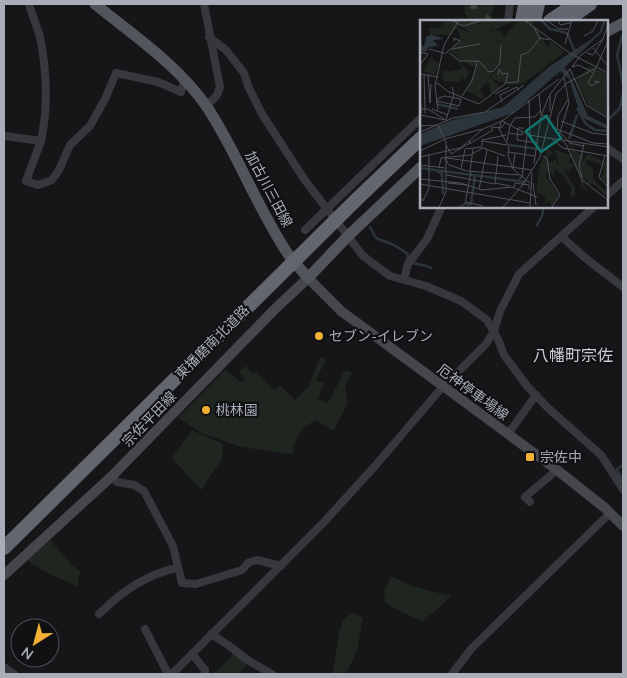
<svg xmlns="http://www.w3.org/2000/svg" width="627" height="678" viewBox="0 0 627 678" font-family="Mulish,'Noto Sans JP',sans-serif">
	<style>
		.green { fill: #1e261f }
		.forest { fill: url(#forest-firs) }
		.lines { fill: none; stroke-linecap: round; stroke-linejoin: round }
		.stream { stroke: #2c353c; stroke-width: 2.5 }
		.street { stroke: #37383d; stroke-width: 8 }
		.secondary { stroke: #45474d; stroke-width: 10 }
		.primary { stroke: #53555c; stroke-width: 11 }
		.highway { stroke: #63666e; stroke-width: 14 }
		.highway-bridge { stroke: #63666e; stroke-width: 14 }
		.poi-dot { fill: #f2b134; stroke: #111113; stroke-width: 2 }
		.labels { text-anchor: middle; stroke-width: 4.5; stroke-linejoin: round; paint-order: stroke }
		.street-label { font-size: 14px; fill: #a8adb8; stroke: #111113 }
		.poi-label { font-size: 14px; fill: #a8adb8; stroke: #111113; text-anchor: start }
		.quarter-label { font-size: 16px; fill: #c9ccd4; stroke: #111113 }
		.inset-river { fill: none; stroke: #2c353c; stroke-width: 2.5 }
		.inset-road { fill: none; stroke: #505258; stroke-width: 1 }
		.view { fill: #0f766e; fill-opacity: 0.15; stroke: #0f766e; stroke-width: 2.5 }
		.inset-edge { fill: none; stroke: #a8adb8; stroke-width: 2.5 }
	</style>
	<defs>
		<pattern id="forest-firs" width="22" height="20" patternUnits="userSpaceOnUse" patternTransform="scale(1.25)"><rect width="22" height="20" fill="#1e261f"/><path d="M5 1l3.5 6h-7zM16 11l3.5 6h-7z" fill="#3c433d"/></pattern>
	</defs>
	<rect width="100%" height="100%" fill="#161618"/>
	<!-- green -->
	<g class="green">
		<path d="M320,357L326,359L316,380L324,383L318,399L328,403L345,370L352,373L345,385L348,403L333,431L316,420C300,428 296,437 292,454L241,447L204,434L178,418L225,370L241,382L245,380L239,371L246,366L253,374L256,372L274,390L280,385L295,400L308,387Z"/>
		<polygon points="192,430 223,444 222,459 201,490 172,458"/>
		<polygon points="50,540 71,564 80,571 77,586 49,574 28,561 30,557"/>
		<polygon points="391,576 414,587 452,596 423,621 406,614 385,603 384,592"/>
		<path d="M353,613L363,618L357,650L346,674H332C337,658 336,638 342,623C344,618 348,616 353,613Z"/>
		<polygon points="234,653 247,664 239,674 214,674"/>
	</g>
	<!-- forest -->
	<polygon class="forest" points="464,4 496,4 491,14 494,21 471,21 465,14"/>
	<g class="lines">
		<!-- stream -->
		<g class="stream">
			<polyline points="622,36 617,55 623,84"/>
			<polyline points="606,122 620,108 623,93"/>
			<polyline points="537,225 542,216 544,206"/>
			<polyline points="370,227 376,238 394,245 408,254 407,262 427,266 431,268"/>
			<polyline points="623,465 617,469 623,481"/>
		</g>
		<!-- street -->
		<g class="street">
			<polyline points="204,4 220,87 217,95 206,107"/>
			<polyline points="508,21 510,4"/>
			<polyline points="209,37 226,50 244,73 248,86 262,114 304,179 363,256 390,276 426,286 461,301 487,320 498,339 504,355 527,386 548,408 601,455 623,489"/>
			<path d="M4,136L41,141C48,107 47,71 40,37C37,26 32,15 29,4"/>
			<polyline points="41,141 26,181 38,185 52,180 59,170 70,145 90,126 105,99 116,73 158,82 181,92 185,79"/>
			<polyline points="606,147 623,159"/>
			<polyline points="606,196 623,181"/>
			<polyline points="305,230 421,118"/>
			<polyline points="562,237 584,257 623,287"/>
			<polyline points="404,279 408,264 427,239 442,206"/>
			<polyline points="508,434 536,395"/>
			<polyline points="112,476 117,482 134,485 144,491 173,546 182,583 196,584 242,570 248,563 257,560 281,566"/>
			<polyline points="530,502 525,497 557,470"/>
			<path d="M99,614C121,592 147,574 177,568"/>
			<polyline points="145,629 168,674"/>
			<polyline points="211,634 228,645 249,661 272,674"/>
			<polyline points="192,654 205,670 205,674"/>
			<polyline points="4,667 14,674"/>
			<polyline points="172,674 324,522 375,466 439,391 486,344 494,331 500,311 519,274 595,206"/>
			<polyline points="452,674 471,649 610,513"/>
		</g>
		<!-- secondary -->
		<polyline class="secondary" points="4,575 112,476 275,309 308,278 341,311 557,470 605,508 623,526"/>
		<!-- primary -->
		<g class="primary">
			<path d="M95,4C134,36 178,65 207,107C238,154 257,208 288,254C294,263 302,270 308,278L348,236L421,167"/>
			<polyline points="606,32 623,23"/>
		</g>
		<!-- highway -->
		<g class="highway">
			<polyline points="522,21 525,4"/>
			<polyline points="534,21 538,4"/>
			<polyline points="550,21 572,6"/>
			<polyline points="566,21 590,4"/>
		</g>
		<!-- highway-bridge -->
		<polyline class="highway-bridge" points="4,548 357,199 421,138"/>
	</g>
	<!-- markers -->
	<g class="poi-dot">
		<circle cx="319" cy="336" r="5"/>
		<circle cx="206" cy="410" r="5"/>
		<rect x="525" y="452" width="10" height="10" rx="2.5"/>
	</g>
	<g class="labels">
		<!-- street labels -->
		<g class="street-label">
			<text transform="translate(269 189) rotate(62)" y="5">加古川三田線</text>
			<text transform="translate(212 342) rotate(-45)" y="5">東播磨南北道路</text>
			<text transform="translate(473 392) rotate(36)" y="5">厄神停車場線</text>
			<text transform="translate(149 419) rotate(-46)" y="5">宗佐平田線</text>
		</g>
		<!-- poi labels -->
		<g class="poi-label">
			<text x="329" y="341">セブン-イレブン</text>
			<text x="216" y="415">桃林園</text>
			<text x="540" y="462">宗佐中</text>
		</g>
		<!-- quarter labels -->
		<g class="quarter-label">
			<text x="573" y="361">八幡町宗佐</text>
		</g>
	</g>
	<!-- overview -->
	<g transform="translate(420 20)">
		<rect width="188" height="188" fill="#161618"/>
		<path d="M36,7L58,16L71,10L69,21L60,35L73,43L74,21L79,20L84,27L80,43L60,70L64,76L61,79L45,70L57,47L49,45L32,33L39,29L41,17Z" fill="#1e261f"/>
		<path d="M24,0H58V4L64,0H94L74,11H81L85,17L95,3L112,0L128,28L131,21L145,32L104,63L92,65L72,59L80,68L71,74L69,63L62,66L77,50L84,27L79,20L74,21L73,43L60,35L74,7L58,17L40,6L29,15L11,14L8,8L23,7ZM39,15L45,24L32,33L49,52L45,61L41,56L40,61L25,62L22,58L24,50L30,52L43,48L30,32L34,24H39ZM11,37L20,45L15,55L4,51ZM170,46L187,54L186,96L169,86L156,61ZM150,122L154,125L152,129L163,136L162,142L168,134L185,142L187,139V163L180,159L184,151L181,144L168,140L166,144L173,148V158L179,166L187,170V177L172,163L168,166L167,158L163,163L169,172L160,166L161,159L151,137L149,142L154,146L149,150L151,152L143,148L155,167V174L153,177L150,175L152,169L142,154L133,148L135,158L129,150L126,157L139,175L132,186L128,181L125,184V176L116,172L120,146L125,135L127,140L132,142L135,140L140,146L135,131L127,138L125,127L132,132L136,130L150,135L152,126L147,124Z" fill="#1e261f"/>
		<path d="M183,0H186L182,12L144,48L149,53L168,96L187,105V109L161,97L149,59L140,51L93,93L0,126V114L29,101L83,87L130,46L173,18L180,11ZM11,14L24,19L13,20L18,26L9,27L6,32L0,31L1,24L4,27L6,17Z" fill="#2c353c"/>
		<path class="inset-river" d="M121,0L130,9L147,13L155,32M17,84L38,89M157,88L165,103L175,110L188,111M149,119L157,95M89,125L119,129M0,148L106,162M16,150L22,154L23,174M46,185L51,184L55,156"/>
		<path class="inset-road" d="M31,0L43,6L64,0M104,0L151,34L188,53M126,0L139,9H148M138,0L140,5L150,3M114,8L120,18L130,20M164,16L173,11L178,0M145,24L152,0M173,28L188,46M9,29L24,33M32,29L60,24M0,32L8,34L0,45M29,33L40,41H58M167,33L173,35L183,19M25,34L40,21L34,18V21M55,42L59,41L69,52L74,51L80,43L81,25M152,47L158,45L171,51M152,47L160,36L183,19L188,4M0,54L18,57M4,54L5,93M8,54L10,83L11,64M144,57L149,83L140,112L137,114L146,124L162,160L188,180M174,61L179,62L171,66L168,63L175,50M17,63L29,72L59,84L85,64L88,53L82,54L79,49L78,55M86,63L98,62L101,35L109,32L120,18M0,64L1,93M75,74L89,67M119,74L121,95L129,96M42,76L52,61L57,43M148,79L138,96L137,109L173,123L188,124M109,80L110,115M82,82L80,75L97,67L99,70M16,83L19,78L25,76L41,79L39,86L17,81M0,89H8L24,99M12,89L28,95M18,90L15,66L24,25L39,0M130,91V74L150,49L166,85L188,98M0,95L26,100M26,100L34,74L32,67M82,101L139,59M141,101L172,113L188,115M81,102L79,109L89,127L88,136L93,149L110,163M0,106L18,105L26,122V172L19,187M90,106L95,98L115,97L120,91M72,107L81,108L85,103M104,108H98L97,120L118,123M0,112L33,98L65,92L104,65M140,112L150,123L163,126M88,113L102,115V112M25,119L62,109M132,119L143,128L188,136M62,121L87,125M87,121L90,106M51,124L49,121L63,109L82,101L109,115L188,127M26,125L31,134L73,110L71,107M62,126V120L86,115M0,131L25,119M89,132L115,136M185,135L179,157L188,167M123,136L127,138L130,159L140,175L132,187M0,137L40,128L49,121M24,137L29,145L47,151L99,155M27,138L112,150M114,143L121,96L129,76M0,145L25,148M19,148L21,138L50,135L63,128L85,136M93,148L95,133M41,149L45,129L62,127M50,151L53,129M27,155L75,164L78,136M162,157L159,146L164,124M101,158L99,159L102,157L107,115M0,159L40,163L62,170L92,167L117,177M28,163L47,165M75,163L90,166M113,163L116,185M0,164L110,183M94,167L95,163L109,165V169M59,169L67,130M0,177L3,181L9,168V135M46,182L63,186M40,187L45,184L51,152M83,187L102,166L120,137L136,74L147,63L176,48L188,21M110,187L112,152"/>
		<path class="view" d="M126,96L141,118L121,132L106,111Z"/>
		<rect width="188" height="188" class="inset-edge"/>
	</g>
	<!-- border -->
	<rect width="627" height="678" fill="none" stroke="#a8adb8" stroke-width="10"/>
	<!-- north arrow -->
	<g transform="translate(35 643) rotate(216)"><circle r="24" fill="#111113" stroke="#4d4f55"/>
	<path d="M0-4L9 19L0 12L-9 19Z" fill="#f2b134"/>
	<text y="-8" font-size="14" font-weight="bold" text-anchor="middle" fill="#a8adb8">N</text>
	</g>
</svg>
